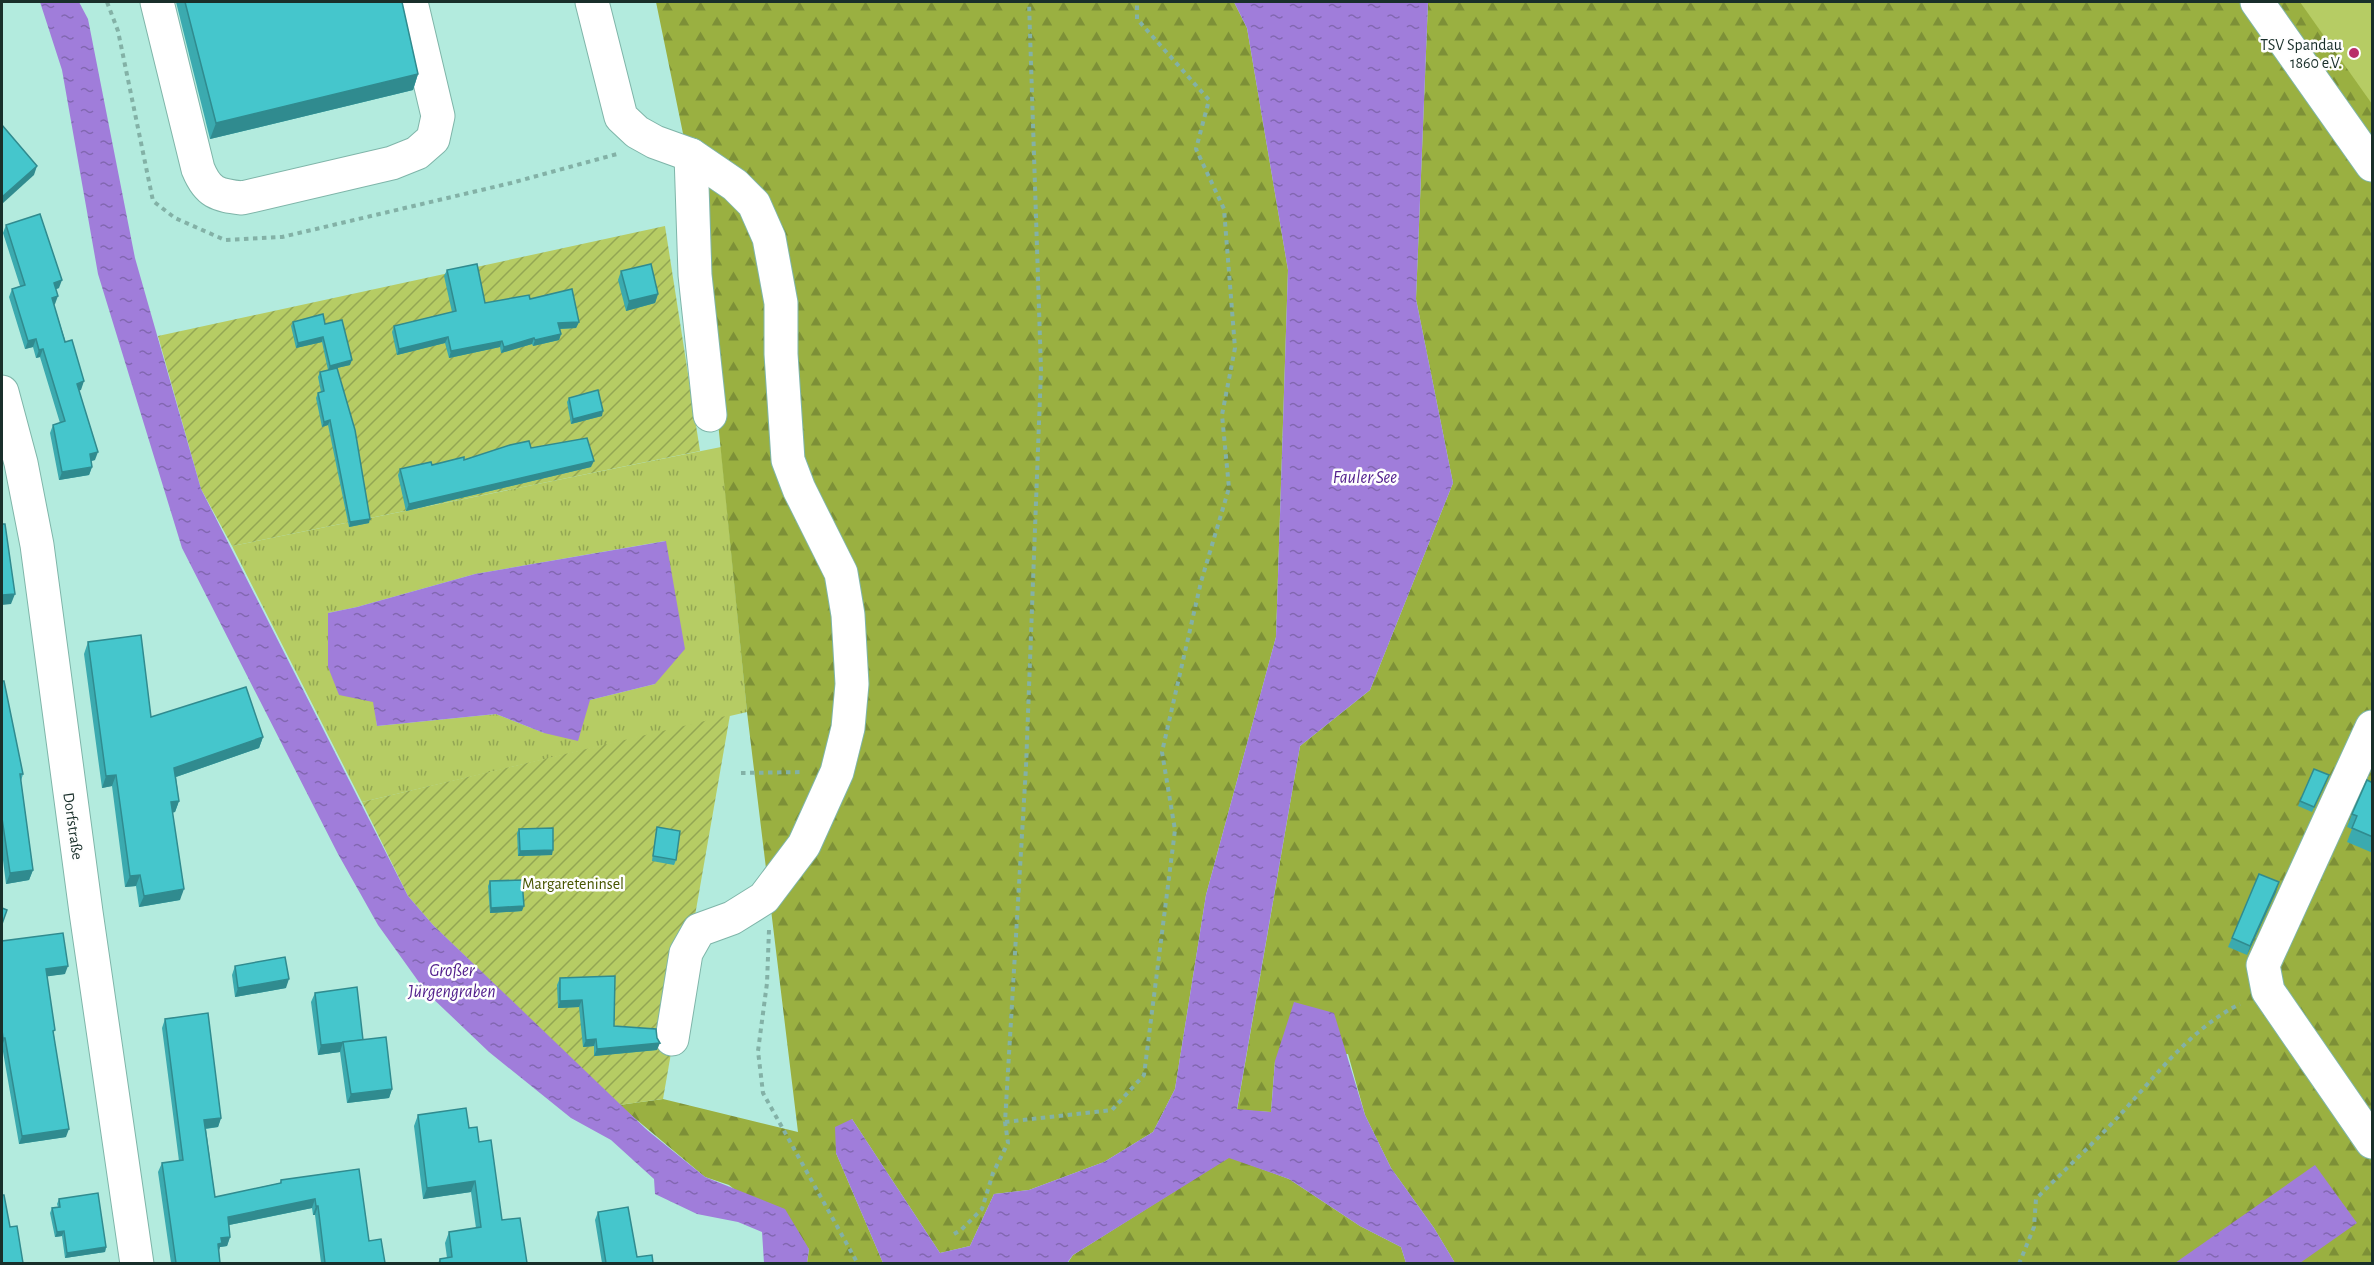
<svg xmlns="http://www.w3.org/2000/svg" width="2374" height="1265" viewBox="0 0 2374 1265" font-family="'Alegreya Sans',sans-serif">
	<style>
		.grass { fill: url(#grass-tufts); fill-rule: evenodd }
		.forest { fill: url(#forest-firs) }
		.park { fill: #b6cc64 }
		.garden { fill: url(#garden-furrows) }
		.water { fill: url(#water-ripples) }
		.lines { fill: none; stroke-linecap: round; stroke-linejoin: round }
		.minor-casing { stroke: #7fb5a9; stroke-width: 35 }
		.path { stroke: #83b1a6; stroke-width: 4; stroke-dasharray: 4.5 4.5; stroke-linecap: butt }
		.minor { stroke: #fff; stroke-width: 33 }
		.wall { fill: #3baaaf }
		.shaded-wall { fill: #308b8f }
		.building { fill: #45c6cc; stroke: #308b8f; stroke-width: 1.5 }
		.poi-dot { fill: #b92f69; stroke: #fefefe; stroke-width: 2 }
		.labels { text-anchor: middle; stroke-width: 5; stroke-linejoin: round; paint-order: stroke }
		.poi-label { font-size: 16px; fill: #192f2a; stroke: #fefefe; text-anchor: end }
		.street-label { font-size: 16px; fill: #192f2a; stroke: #fefefe }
		.park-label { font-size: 16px; fill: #475500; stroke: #fefefe }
		.water-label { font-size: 18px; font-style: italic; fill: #53208d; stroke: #fefefe }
	</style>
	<defs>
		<pattern id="grass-tufts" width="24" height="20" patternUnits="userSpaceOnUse" patternTransform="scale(1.5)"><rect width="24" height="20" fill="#b6cc64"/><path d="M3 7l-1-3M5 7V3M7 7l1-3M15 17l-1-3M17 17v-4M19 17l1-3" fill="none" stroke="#93a653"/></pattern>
		<pattern id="forest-firs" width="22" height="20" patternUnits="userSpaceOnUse" patternTransform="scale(1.5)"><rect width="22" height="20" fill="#9ab041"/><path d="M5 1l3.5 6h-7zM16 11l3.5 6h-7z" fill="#7d9037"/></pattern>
		<pattern id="garden-furrows" width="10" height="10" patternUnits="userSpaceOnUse" patternTransform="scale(1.5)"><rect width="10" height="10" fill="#b6cc64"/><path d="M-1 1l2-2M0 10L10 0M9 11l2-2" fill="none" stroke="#93a653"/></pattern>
		<pattern id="water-ripples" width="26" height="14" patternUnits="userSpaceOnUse" patternTransform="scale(1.5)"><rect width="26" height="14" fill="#a07dda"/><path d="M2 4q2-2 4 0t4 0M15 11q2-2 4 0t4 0" fill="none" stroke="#8267b1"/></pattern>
	</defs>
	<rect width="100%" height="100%" fill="#b3ebde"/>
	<!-- grass -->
	<path class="grass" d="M721,447L747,712L362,802L232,546ZM665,541L655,684L590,700L544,733L496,714L377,726L374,702L328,613L357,607L475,574Z"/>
	<!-- forest -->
	<g class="forest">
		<polygon points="656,2 1234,2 1247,28 1288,270 1276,637 1206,895 1175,1089 1153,1132 1104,1162 1029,1190 994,1194 970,1246 940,1253 852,1119 836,1153 883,1263 807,1263 809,1249 729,1185 705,1177 619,1105 663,1099 798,1132 747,712 695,192"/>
		<polygon points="1428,2 2372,2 2372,1263 1455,1263 1434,1228 1391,1168 1365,1115 1348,1054 1275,1061 1271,1112 1237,1110 1300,746 1370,690 1453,483 1416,299"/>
		<polygon points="1229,1157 1289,1179 1360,1226 1401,1247 1406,1263 1067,1264 1073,1255"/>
	</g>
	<!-- park -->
	<polygon class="park" points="2300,2 2372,2 2372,104"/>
	<!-- garden -->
	<g class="garden">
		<polygon points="665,226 700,451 232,546 201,489 158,336"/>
		<polygon points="730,715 663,1099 619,1105 433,925 408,896 362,802"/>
	</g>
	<!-- water -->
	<g class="water">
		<polygon points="40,2 79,2 88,19 135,258 201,489 408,896 433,925 647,1130 705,1177 785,1209 809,1249 807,1263 764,1263 762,1232 738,1222 697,1214 655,1194 654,1179 611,1140 571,1118 489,1052 426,992 378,925 338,854 182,548 98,274 62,70"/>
		<polygon points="1234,2 1428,2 1416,299 1453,483 1370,690 1300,746 1237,1109 1271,1112 1275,1061 1294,1002 1334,1013 1365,1115 1391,1168 1434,1228 1455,1263 1406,1263 1401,1247 1360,1226 1289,1179 1229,1158 1073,1255 1067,1263 883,1263 836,1153 835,1127 852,1119 940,1253 970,1246 994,1194 1029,1190 1104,1162 1153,1132 1175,1089 1206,895 1276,637 1288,270 1247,28"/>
		<polygon points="666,541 685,649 655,684 590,700 578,741 544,733 496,714 377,726 373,702 339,695 328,667 328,613 357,607 475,574"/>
		<polygon points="2315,1165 2357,1223 2300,1263 2175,1263"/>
	</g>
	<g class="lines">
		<!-- minor casing -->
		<g class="minor-casing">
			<g id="minor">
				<path d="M157,2L198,169C208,193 217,195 242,198L392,163L417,153L433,139L438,116L411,2"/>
				<polyline points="592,2 621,117 637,132 655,142 691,155 735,185 754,204 769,238 781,303 781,354 788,460 799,489 841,573 848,615 852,684 848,728 837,772 804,845 764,898 732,918 699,930 686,953 672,1039"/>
				<polyline points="2257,2 2372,165"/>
				<polyline points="691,155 695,275 710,415"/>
				<polyline points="2,392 21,463 37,545 86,912 137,1264"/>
				<polyline points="2372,727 2263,965 2268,991 2372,1142"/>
			</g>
		</g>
		<!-- path -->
		<g class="path">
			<polyline points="107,2 118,31 153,201 175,218 225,240 282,237 511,183 617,154"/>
			<polyline points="741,773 804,772"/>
			<polyline points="769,930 767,983 758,1051 763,1093 858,1264"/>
			<polyline points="1005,1122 1112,1110 1144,1075 1175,830 1162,752 1201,582 1229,488 1222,415 1235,348 1224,209 1196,149 1209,100 1137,19 1137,2"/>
			<polyline points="954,1234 961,1230 982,1209 993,1173 1008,1143 1005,1122 1026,767 1041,370 1029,2"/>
			<path d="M2019,1264L2034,1227L2036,1199C2063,1171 2092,1145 2118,1117C2155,1077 2191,1028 2240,1004"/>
		</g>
		<!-- minor -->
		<use href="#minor" class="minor"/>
	</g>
	<!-- wall -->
	<g class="wall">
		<polygon points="176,2 402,2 418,74 413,90 210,139"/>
		<polygon points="6,225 59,288 56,289 55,304 54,305 81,390 79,390 95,460 91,461 92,467 89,475 59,480 50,433 53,425 60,423 40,357 36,358 33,347 25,349 9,297 12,289 20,286 3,233"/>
		<polygon points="447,270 485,303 530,299 579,322 576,328 560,329 561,334 559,340 533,346 532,344 501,353 500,347 449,358 445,343 397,355 392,332 394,326 452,312 444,276"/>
		<polygon points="621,271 658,294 655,303 626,311 618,280"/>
		<polygon points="293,322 325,324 350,365 337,368 369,523 349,527 328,425 322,427 316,398 318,393 321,392 318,377 320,372 328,370 322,342 296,348 291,326"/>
		<polygon points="569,398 602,416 571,424 567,402"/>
		<polygon points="531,448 591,467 406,511 398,475 400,469 432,465"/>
		<polygon points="88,642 151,717 263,737 259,748 176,777 179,801 175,812 172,813 180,900 139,907 136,886 125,887 112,786 102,788 84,654"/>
		<polygon points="2,681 23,774 21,781 33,870 29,880 6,884 2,852"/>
		<polygon points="2314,769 2327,780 2312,812 2298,806"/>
		<polygon points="2373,783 2373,853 2347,842 2352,829 2347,827 2352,814"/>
		<polygon points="657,827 676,860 674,865 652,861 656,831"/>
		<polygon points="519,829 552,855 518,856 517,833"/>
		<polygon points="490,881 522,911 490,913 488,886"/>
		<polygon points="2276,892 2247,955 2228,947 2232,938"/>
		<polygon points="2,941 65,974 47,976 66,1137 19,1144 2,1046"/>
		<polygon points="235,966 286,988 235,997 232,975"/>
		<polygon points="560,978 614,1026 657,1050 594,1056 594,1046 583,1047 579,1007 558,1008 557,985"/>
		<polygon points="315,993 363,1040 392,1089 389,1098 347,1103 340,1052 318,1055 311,1002"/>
		<polygon points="165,1019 221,1118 218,1127 206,1129 215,1197 280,1183 281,1180 359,1169 369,1241 385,1263 321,1263 315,1215 313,1215 312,1208 229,1225 230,1237 227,1246 220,1247 219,1251 220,1263 171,1263 158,1172 162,1163 179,1161 162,1028"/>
		<polygon points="418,1115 469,1128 479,1142 502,1220 527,1263 438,1263 440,1259 447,1258 445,1243 449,1232 476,1228 471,1192 423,1199 414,1126"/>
		<polygon points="59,1199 106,1247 105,1252 65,1258 62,1236 55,1237 50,1213 52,1208 58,1207 57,1204"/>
		<polygon points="598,1212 637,1257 653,1263 602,1263 595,1220"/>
	</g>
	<!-- shaded-wall -->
	<g class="shaded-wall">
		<polygon points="418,74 413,90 210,139 216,123"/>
		<polygon points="37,166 34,175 2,204 2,197"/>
		<polygon points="62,280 59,288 51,291 54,283"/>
		<polygon points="658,294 655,303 626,311 629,301"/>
		<polygon points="58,296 55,304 49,307 52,298"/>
		<polygon points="579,322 576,328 556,329 558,323"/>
		<polygon points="561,334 559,340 533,346 535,340"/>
		<polygon points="323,337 322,342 296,348 298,343"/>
		<polygon points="448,337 445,343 397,355 399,349"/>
		<polygon points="534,338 532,344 501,353 504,347"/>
		<polygon points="36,339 33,347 25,349 28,341"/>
		<polygon points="502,341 500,347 449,358 451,351"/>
		<polygon points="43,349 40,357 36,358 39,350"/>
		<polygon points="352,360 350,365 328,370 330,366"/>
		<polygon points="84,381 81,390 74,392 77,384"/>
		<polygon points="603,411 602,416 571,424 573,419"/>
		<polygon points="330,420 328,425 322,427 324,422"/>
		<polygon points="98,452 95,460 87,462 90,454"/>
		<polygon points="594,461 591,467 406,511 409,504"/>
		<polygon points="92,467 89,475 59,480 62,472"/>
		<polygon points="370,519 369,523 349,527 350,522"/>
		<polygon points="15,594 11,604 2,605 2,595"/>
		<polygon points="263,737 259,748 170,779 174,768"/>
		<polygon points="116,775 112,786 102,788 106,776"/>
		<polygon points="179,801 175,812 167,813 171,802"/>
		<polygon points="553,850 552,855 518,856 520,851"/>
		<polygon points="33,870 29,880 6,884 10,873"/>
		<polygon points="140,875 136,886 125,887 130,876"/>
		<polygon points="2279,882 2276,892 2247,955 2250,946"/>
		<polygon points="184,889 180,900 139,907 144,896"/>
		<polygon points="524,906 522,911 490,913 491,908"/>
		<polygon points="68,966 65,974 43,977 46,969"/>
		<polygon points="289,979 286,988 235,997 238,988"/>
		<polygon points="582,1000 579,1007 558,1008 560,1001"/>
		<polygon points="3,1038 5,1038 2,1046 2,1042"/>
		<polygon points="596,1039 594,1046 583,1047 586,1040"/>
		<polygon points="363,1040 343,1042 340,1052 318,1055 321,1045"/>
		<polygon points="660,1043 657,1050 594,1056 597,1049"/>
		<polygon points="392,1089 389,1098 347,1103 351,1094"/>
		<polygon points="221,1118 218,1127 201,1129 204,1120"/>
		<polygon points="69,1129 66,1137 19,1144 22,1136"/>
		<polygon points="475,1181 471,1192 423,1199 427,1188"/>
		<polygon points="315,1199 312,1208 224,1226 228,1217"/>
		<polygon points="316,1206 318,1206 315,1215 313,1215"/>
		<polygon points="64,1231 62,1236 55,1237 57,1232"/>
		<polygon points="230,1237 227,1246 220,1247 218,1252 214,1253 221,1238"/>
		<polygon points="106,1247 105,1252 65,1258 67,1253"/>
	</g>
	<!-- building -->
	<g class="building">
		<polygon points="185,2 402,2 418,74 216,123"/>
		<polygon points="2,125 37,166 2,197"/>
		<polygon points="40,214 62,280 54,283 58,296 52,298 65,342 72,340 84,381 77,384 98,452 90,454 92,467 62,472 53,425 65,421 43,349 39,350 36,339 28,341 12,289 25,285 6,225"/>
		<polygon points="477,264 485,303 529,295 530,299 572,289 579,322 558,323 561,334 535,340 534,338 504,347 502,341 451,351 448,337 399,349 394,326 456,311 447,270"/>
		<polygon points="651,264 658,294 629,301 621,271"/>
		<polygon points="323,314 325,324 342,320 352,360 330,366 323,337 298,343 293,322"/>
		<polygon points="337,368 355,430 370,519 350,522 330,420 324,422 318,393 324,391 320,372"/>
		<polygon points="598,390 603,411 573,419 569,398"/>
		<polygon points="587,438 594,461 409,504 400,469 431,462 432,465 464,457 464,460 510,445 529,441 531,448"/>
		<polygon points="2,524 5,524 15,594 2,595"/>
		<polygon points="141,635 151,717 246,687 263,737 174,768 179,801 171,802 184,889 144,896 140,875 130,876 116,775 106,776 88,642"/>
		<polygon points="2,681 4,681 23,774 20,774 33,870 10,873 2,818"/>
		<polygon points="2314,769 2329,775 2314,807 2300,801"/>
		<polygon points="2367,780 2373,783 2373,837 2352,828 2357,816 2352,814"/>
		<polygon points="657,827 680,831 676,860 653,856"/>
		<polygon points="553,828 553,850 520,851 519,829"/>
		<polygon points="2259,874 2279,882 2250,946 2232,938"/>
		<polygon points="522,880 524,906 491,908 490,881"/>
		<polygon points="2,908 7,910 2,924"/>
		<polygon points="63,933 68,966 46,969 55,1030 53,1031 69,1129 22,1136 5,1038 3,1038 2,1030 2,941"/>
		<polygon points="285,957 289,979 238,988 235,966"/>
		<polygon points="615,976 614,1026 656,1029 657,1038 660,1043 597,1049 596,1039 586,1040 582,1000 560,1001 560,978"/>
		<polygon points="357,987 363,1040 321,1045 315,993"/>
		<polygon points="208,1013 221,1118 204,1120 215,1197 281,1183 281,1180 359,1169 369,1241 381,1239 385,1263 325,1263 318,1206 316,1206 315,1199 228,1217 230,1237 221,1238 222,1243 218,1244 220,1263 176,1263 162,1163 183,1160 165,1019"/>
		<polygon points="386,1037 392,1089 351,1094 343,1042"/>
		<polygon points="466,1108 469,1128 477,1127 479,1142 491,1140 502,1220 520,1218 527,1263 440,1263 440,1259 452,1257 449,1232 481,1227 475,1181 427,1188 418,1115"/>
		<polygon points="98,1193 106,1247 67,1253 64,1231 57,1232 52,1208 60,1207 59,1199"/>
		<polygon points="2,1195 4,1195 10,1227 17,1226 23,1263 2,1263"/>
		<polygon points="628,1207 637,1257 652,1255 653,1263 606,1263 598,1212"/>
	</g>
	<!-- markers -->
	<circle class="poi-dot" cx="2354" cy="53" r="6"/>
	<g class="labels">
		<!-- poi labels -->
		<g class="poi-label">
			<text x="2342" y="50">TSV Spandau<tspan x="2342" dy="18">1860 e.V.</tspan></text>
		</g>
		<!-- street labels -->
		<g class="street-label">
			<text transform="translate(74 826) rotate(82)" y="6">Dorfstraße</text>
		</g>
		<!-- park labels -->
		<g class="park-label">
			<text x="573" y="889">Margareteninsel</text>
		</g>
		<!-- water labels -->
		<g class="water-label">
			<text x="1365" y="483">Fauler See</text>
			<text x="452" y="976">Großer<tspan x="452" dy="21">Jürgengraben</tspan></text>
		</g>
	</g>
	<!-- border -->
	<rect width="2374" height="1265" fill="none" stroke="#192f2a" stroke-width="6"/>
</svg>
